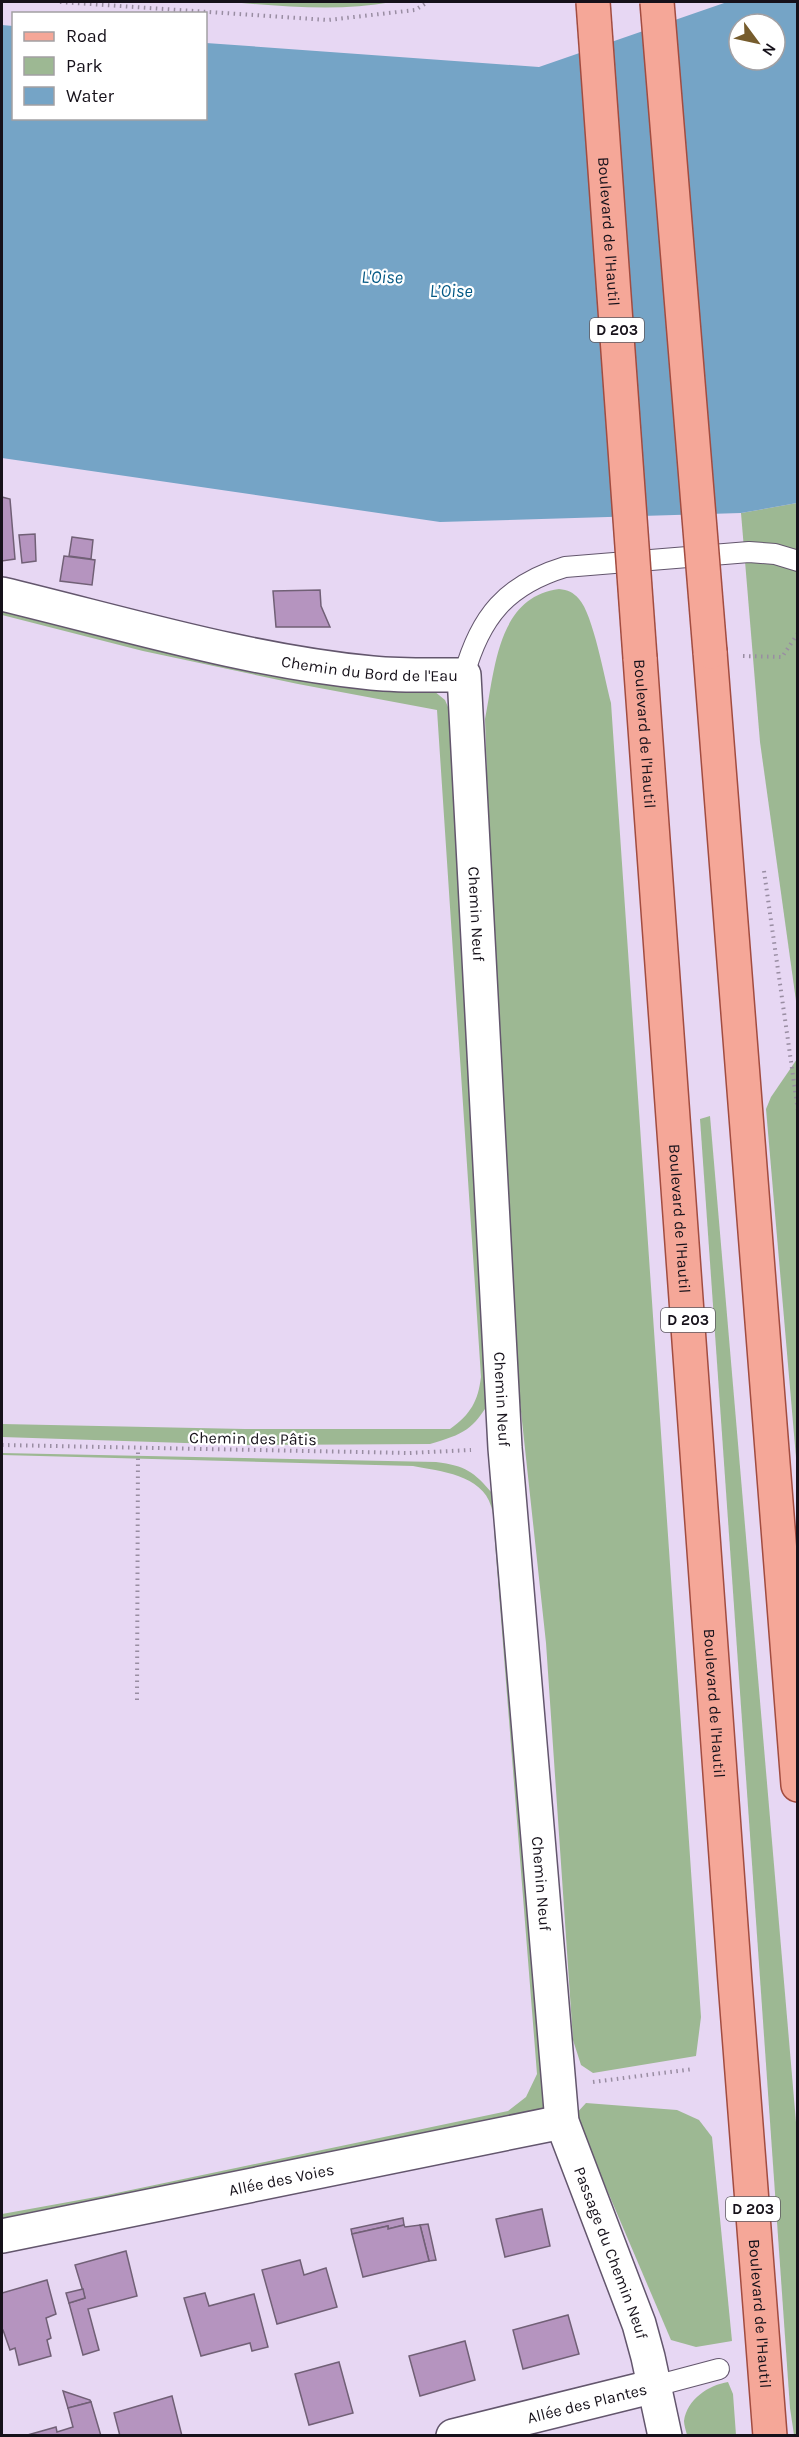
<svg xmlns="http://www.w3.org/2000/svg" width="799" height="2437" viewBox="0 0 799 2437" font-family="Karla,sans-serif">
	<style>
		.green { fill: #9db893 }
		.water { fill: #75a4c6; fill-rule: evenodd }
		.building { fill: #b594bf; stroke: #716076; stroke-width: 1.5 }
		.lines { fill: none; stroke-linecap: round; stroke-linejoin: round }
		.lane-casing { stroke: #63566d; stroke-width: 22 }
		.street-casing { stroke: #63566d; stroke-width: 36 }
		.primary-casing { stroke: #a24c40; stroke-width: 36 }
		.path { stroke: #998da2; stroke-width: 4; stroke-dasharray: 1.5 4.5; stroke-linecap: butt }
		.lane { stroke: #fff; stroke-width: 20 }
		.street { stroke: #fff; stroke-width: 33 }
		.primary { stroke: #f5a798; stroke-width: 33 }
		.primary-bridge-casing { stroke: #a24c40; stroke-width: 36; stroke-linecap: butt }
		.primary-bridge { stroke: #f5a798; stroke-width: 33 }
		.labels { text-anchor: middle; stroke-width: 4.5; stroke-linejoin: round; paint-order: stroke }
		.shield { fill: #fff; stroke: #5c585f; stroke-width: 1.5 }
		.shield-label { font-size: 15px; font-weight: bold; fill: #16111a }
		.street-label { font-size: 16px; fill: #16111a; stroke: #fff }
		.water-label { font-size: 18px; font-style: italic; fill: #045985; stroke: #fff }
	</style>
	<rect width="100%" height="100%" fill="#e7d7f3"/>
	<!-- green -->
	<g class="green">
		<path d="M227,2H392C338,12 282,6 227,2Z"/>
		<polygon points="797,503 797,1008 760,742 741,513"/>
		<path d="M559,589C568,590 573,592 579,599C593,614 605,680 611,703L701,2017L696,2056L593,2073L581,2065L573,2040L546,1643L503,1245L485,719C495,670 497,597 559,589Z"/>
		<path d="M2,604L434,691L445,700L451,714L491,1399C473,1430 464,1434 430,1444L246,1445L2,1437V1424L245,1429H450C471,1414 478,1401 481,1377L437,710L298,684L143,651L2,615Z"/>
		<polygon points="797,1059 797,1469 766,1109 771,1097"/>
		<polygon points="710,1116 797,2134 797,2435 794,2435 790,2408 700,1119"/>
		<path d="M2,1453L436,1462C466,1466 473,1471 493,1494L547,2108L2,2228V2214L107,2195L508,2111L526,2097L537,2074L495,1543C494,1532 495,1518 491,1506C482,1475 440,1471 413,1466L2,1455Z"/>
		<polygon points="586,2103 677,2110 699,2120 712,2137 732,2341 696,2347 671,2340 575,2115"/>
		<path d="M728,2382L733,2394L736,2435H687C686,2431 684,2425 684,2421C687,2399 709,2385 728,2382Z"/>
	</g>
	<!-- water -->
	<path class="water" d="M727,2H797V503L741,513L440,522L2,458V25L13,26L14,118H206V43L539,67ZM739,24H775V60H739Z"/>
	<!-- building -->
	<g class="building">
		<polygon points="2,497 10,499 15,559 2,561"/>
		<polygon points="35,534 36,561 22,563 19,535"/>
		<polygon points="72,537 93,540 91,559 69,556"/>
		<polygon points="64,556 95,560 92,585 60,581"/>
		<polygon points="320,590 321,606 330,627 276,627 273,591"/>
		<polygon points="542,2209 550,2246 505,2257 496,2219"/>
		<polygon points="403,2218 404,2225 388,2229 388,2226 352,2234 351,2229"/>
		<polygon points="428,2224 436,2260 429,2261 420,2225"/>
		<polygon points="404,2225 405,2227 420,2225 429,2261 363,2277 352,2234 388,2226 388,2229"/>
		<polygon points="126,2251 137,2296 88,2309 99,2350 83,2355 69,2303 85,2298 75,2265"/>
		<polygon points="300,2260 304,2275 326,2268 337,2307 277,2324 262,2270"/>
		<polygon points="47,2280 56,2314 46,2318 51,2338 47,2340 51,2356 19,2365 15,2348 10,2350 3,2330 2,2330 2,2293"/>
		<polygon points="83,2289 85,2298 69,2303 66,2293"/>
		<polygon points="205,2293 209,2306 254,2294 268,2347 252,2351 250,2343 201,2356 184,2298"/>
		<polygon points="568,2315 579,2354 523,2369 513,2330"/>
		<polygon points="465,2341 475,2380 420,2396 409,2356"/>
		<polygon points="339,2362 353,2413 309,2425 295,2374"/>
		<polygon points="63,2391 90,2400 91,2402 68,2408"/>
		<polygon points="172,2396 182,2436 120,2436 114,2413"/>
		<polygon points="91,2402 101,2436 24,2436 56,2427 57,2432 73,2427 68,2408"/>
	</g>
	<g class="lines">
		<!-- lane casing -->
		<g class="lane-casing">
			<g id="lane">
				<path d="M464,675C480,617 506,585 565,567L749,552L775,554L798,561"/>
				<polyline points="655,2386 719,2369"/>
			</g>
		</g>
		<!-- street casing -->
		<g class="street-casing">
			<g id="street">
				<path id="s1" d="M2,594C123,623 247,661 372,673C403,676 433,675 464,675L505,1448L562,2122L639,2324L648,2357L665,2436"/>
				<path id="s2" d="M2,2236L562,2122"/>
				<path id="s3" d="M453,2436L655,2386"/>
			</g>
		</g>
		<!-- primary casing -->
		<g class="primary-casing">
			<g id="primary">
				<polyline points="710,652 798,1785"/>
				<path id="s4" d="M640,658L735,1982L770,2436"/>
			</g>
		</g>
		<!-- path -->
		<g class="path">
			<polyline points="60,2 328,20 415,10 428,2"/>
			<polyline points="743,656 782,657 798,633"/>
			<polyline points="764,871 798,1111"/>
			<polyline points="2,1445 409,1453 471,1450"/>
			<polyline points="137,1700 138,1448"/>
			<polyline points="593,2082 693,2069"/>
		</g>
		<!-- lane -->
		<use href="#lane" class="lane"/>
		<!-- street -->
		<use href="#street" class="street"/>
		<!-- primary -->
		<use href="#primary" class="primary"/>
		<!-- primary-bridge casing -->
		<g class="primary-bridge-casing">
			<g id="primary-bridge">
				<path id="s5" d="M593,2L640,658"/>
				<polyline points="657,2 710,652"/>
			</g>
		</g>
		<!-- primary-bridge -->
		<use href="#primary-bridge" class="primary-bridge"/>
	</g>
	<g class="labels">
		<!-- shield labels -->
		<g class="shield">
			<rect x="590" y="318" width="54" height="24" rx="4.5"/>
			<rect x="661" y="1308" width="54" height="24" rx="4.5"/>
			<rect x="726" y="2197" width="54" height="24" rx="4.5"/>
		</g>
		<g class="shield-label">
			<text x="617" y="335">D 203</text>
			<text x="688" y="1325">D 203</text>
			<text x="753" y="2214">D 203</text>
		</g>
		<!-- street labels -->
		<g class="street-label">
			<text dy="6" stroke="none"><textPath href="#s5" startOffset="230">Boulevard de l'Hautil</textPath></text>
			<text dy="6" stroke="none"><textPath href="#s1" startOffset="376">Chemin du Bord de l'Eau</textPath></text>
			<text dy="6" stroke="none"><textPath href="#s4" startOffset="76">Boulevard de l'Hautil</textPath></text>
			<text dy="6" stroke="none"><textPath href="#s1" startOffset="710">Chemin Neuf</textPath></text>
			<text dy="6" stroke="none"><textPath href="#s4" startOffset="562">Boulevard de l'Hautil</textPath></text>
			<text dy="6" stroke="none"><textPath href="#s1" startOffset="1196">Chemin Neuf</textPath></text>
			<text transform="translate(253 1438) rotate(1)" y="6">Chemin des Pâtis</text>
			<text dy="6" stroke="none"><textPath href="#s4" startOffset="1048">Boulevard de l'Hautil</textPath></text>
			<text dy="6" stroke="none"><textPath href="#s1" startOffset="1682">Chemin Neuf</textPath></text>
			<text dy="6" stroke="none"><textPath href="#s2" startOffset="285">Allée des Voies</textPath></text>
			<text dy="6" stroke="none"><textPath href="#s1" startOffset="2061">Passage du Chemin Neuf</textPath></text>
			<text dy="6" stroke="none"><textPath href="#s4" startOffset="1660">Boulevard de l'Hautil</textPath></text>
			<text dy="6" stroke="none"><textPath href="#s3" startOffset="138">Allée des Plantes</textPath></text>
		</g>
		<!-- water labels -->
		<g class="water-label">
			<text transform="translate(382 277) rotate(1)" y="6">L'Oise</text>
			<text x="451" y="297">L’Oise</text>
		</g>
	</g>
	<!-- border -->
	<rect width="799" height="2437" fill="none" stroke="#16111a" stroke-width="6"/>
	<!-- legend -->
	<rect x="12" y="12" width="195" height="108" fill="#ffffff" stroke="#a2a0a3" stroke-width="1.5"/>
	<rect x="24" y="32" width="30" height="9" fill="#f5a798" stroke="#a2a0a3" stroke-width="1.5"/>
	<text x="66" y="42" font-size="18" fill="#16111a">Road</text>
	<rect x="24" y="57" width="30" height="18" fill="#9db893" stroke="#a2a0a3" stroke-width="1.5"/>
	<text x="66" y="72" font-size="18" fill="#16111a">Park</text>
	<rect x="24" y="87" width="30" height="18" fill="#75a4c6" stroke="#a2a0a3" stroke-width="1.5"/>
	<text x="66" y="102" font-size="18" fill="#16111a">Water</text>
	<!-- north arrow -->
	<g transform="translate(757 42) rotate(123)"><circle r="28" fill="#ffffff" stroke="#a2a0a3" stroke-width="1.5"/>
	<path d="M0-4.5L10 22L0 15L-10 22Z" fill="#765c2d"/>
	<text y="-9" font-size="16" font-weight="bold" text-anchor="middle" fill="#16111a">N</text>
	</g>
</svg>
